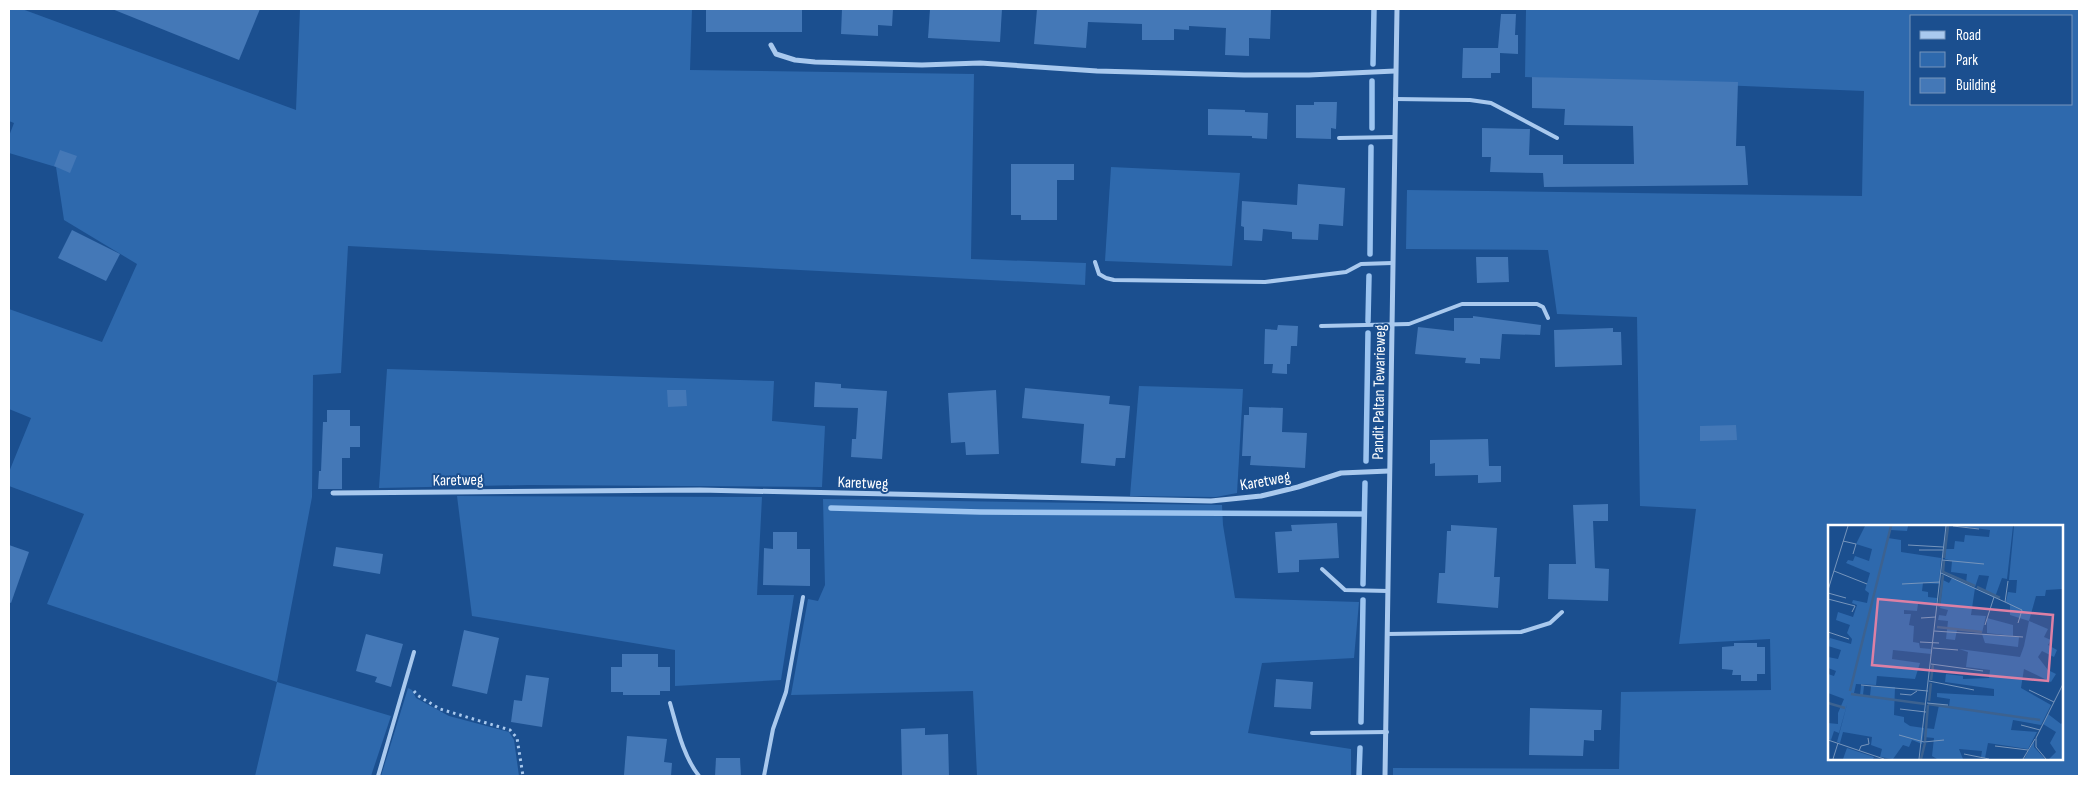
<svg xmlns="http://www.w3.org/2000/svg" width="2088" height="785" viewBox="0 0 2088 785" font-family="'Sofia Sans Condensed',sans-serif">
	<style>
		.green { fill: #2e69ad; fill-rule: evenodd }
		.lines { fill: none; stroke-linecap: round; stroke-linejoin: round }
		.stream { stroke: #9cc4f0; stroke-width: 5.5 }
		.building { fill: #4478b7 }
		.path { stroke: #a9c9ee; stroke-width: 3; stroke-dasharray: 2.5 4; stroke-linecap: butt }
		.lane { stroke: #a9c9ee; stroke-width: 4 }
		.street { stroke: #a9c9ee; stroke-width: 5 }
		.labels { text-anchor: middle; stroke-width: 4; stroke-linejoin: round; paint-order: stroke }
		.street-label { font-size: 16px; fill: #fff; stroke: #1b4f8f }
		.inset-river { fill: none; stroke: #3c6290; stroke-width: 2.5 }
		.inset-road { fill: none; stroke: #7695bc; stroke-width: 1 }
		.view { fill: #dd80a5; fill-opacity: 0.15; stroke: #dd80a5; stroke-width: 2.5 }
		.inset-edge { fill: none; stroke: #fff; stroke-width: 2.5 }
	</style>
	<rect width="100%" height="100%" fill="#1b4f8f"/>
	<!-- green -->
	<g class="green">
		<polygon points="9,9 22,9 296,110 300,9 692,9 690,70 974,74 971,259 1086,263 1085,285 348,246 341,373 313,375 312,497 277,682 391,716 371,776 255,776 277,682 47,604 84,514 9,486 9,472 31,418 9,409 9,309 102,342 137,264 64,220 56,167 9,153 9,136 14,123 9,121"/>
		<path d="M1526,9H2079V776H1393V768L1619,769L1621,692L1771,690L1770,639L1679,644L1696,509L1640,506L1637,317L1557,314L1548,250L1406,249L1407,190L1862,196L1864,91L1525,77ZM1912,16H2072V104H1912ZM1829,526H2062V759H1829Z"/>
		<polygon points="1111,167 1240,173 1232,266 1105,261"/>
		<polygon points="387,369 774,381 772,421 825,426 822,487 528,485 379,488"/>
		<polygon points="1139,386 1243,389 1237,493 1216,497 1130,496"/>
		<polygon points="457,496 762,497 757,595 794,595 781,680 675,686 675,650 472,616"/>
		<polygon points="823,499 1222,505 1223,525 1235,598 1359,602 1354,658 1262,663 1248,733 1351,749 1351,776 977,776 973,691 791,695 808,599 818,601 825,585"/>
		<polygon points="408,688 412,690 416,698 449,716 509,732 514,740 519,776 381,776"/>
	</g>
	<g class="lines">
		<!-- stream -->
		<g class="stream">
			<polyline points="1373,64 1374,9"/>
			<polyline points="1372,128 1372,81"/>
			<polyline points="1370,254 1371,147"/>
			<polyline points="1368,321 1369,276"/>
			<polyline points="1366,461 1368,333"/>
			<polyline points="831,508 980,512 1364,514"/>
			<polyline points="1363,584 1365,483"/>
			<polyline points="1361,722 1363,600"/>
			<polyline points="1359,776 1360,748"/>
		</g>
	</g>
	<!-- building -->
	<g class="building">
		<polygon points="112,9 260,9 239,60"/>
		<rect x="706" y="9" width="96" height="23"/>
		<polygon points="842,9 893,9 892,26 878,25 878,36 841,34"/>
		<polygon points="930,9 1002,9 1000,42 928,38"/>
		<polygon points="1037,9 1271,9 1270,39 1249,38 1249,56 1225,55 1226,28 1189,26 1189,30 1174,29 1174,40 1142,40 1142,24 1088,22 1086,48 1034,44"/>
		<polygon points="1501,14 1516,14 1515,35 1518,35 1518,54 1500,53 1500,73 1491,73 1491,78 1462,78 1463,48 1498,48"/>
		<polygon points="1532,77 1738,82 1736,146 1745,146 1748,185 1544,187 1543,173 1490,172 1491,157 1482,157 1482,128 1530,129 1529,155 1563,155 1563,164 1634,164 1633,126 1564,125 1565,109 1532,108"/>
		<polygon points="1314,102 1337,102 1336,129 1331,128 1331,139 1296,138 1296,105 1314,105"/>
		<polygon points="1208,109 1245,110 1245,112 1268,113 1267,139 1252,138 1252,136 1208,135"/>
		<polygon points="60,150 77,156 70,173 54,166"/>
		<polygon points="1011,164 1074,164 1074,180 1057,180 1057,220 1021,220 1021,215 1011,215"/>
		<polygon points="1298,184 1345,188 1343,226 1319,224 1318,240 1292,239 1292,232 1263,229 1262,241 1244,240 1244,227 1241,226 1242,201 1297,205"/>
		<polygon points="72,230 120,254 106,281 58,258"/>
		<polygon points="1476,257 1508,257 1509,282 1477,283"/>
		<polygon points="1473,316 1541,325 1540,335 1502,334 1500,359 1480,358 1480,364 1465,363 1466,358 1415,354 1418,327 1454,331 1454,318 1473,318"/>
		<polygon points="1278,325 1298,326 1297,346 1291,346 1290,364 1287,364 1287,374 1272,373 1273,364 1264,364 1265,329 1277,330"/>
		<polygon points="1613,328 1613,332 1621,332 1622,365 1555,367 1554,330"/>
		<polygon points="815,382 841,384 841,388 887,391 882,459 851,457 852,439 856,439 858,408 814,407"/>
		<polygon points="1025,388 1110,396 1109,404 1130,406 1125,458 1116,458 1115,466 1081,463 1084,424 1022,418"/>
		<polygon points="667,390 686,390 687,406 668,407"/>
		<polygon points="996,390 999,454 966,455 965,442 951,443 948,393"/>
		<polygon points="1249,407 1283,408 1282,432 1307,433 1305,468 1250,465 1251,456 1242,456 1244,415 1249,415"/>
		<polygon points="327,410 350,410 350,426 360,426 360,447 350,447 350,458 342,458 342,489 318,489 319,471 321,471 323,422 327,422"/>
		<polygon points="1736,425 1737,440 1700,441 1700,426"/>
		<polygon points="1488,439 1489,466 1501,466 1501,482 1478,483 1478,475 1435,476 1435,463 1430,464 1430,440"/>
		<polygon points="1608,504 1608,521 1593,521 1595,568 1609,569 1608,601 1548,599 1549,564 1576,564 1573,505"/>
		<polygon points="1337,523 1339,558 1299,560 1299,572 1278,573 1275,532 1292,531 1291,525"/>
		<polygon points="1451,525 1497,528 1494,577 1500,577 1498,608 1437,603 1439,573 1445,573 1447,531 1451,531"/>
		<polygon points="773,532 797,532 797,549 810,549 810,586 763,585 764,548 773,549"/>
		<polygon points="9,545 29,552 11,603 9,602"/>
		<polygon points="336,547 383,554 380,574 333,566"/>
		<polygon points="464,630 499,638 487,694 452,686"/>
		<polygon points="366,634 403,644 391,687 375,682 377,677 356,671"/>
		<polygon points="1734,643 1757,643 1757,647 1765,647 1765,674 1757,674 1757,681 1741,681 1741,675 1732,675 1733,670 1722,669 1722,647 1734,646"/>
		<polygon points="622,654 658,654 658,667 670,667 670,691 660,691 660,695 623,695 623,692 611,692 611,667 622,667"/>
		<polygon points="526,675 549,678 542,727 511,722 514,700 522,701"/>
		<polygon points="1276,679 1313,682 1311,709 1274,707"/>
		<polygon points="1530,708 1602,710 1601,730 1594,730 1594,741 1584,740 1583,756 1529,755"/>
		<polygon points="925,728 925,735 948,734 949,776 902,776 901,729"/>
		<polygon points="627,736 667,739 664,762 672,763 671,776 624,775"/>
		<polygon points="716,758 740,758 741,776 715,776"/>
	</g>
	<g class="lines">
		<!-- path -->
		<polyline class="path" points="414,691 417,695 440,709 510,730 517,738 523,776"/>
		<!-- lane -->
		<g class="lane">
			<polyline points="1395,99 1470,100 1491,103 1557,138"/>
			<polyline points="1339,138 1394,137"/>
			<polyline points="1095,262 1099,274 1106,278 1114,280 1265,282 1346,272 1361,264 1392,263"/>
			<polyline points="1321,326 1409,324 1462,304 1537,304 1543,307 1548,318"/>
			<polyline points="1322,569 1345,590 1388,591"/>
			<polyline points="1387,634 1521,632 1550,623 1562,612"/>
			<path d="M670,703C677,727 683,756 699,776"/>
			<polyline points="1312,733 1387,732"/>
			<polyline points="378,776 414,652"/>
			<polyline points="764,776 773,729 786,692 803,597"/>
		</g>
		<!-- street -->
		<g class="street">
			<polyline points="771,45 776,54 795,60 815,62 922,65 980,63 1097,71 1244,75 1309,75 1395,71"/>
			<polyline points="333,493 700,490 1211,501 1261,496 1298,487 1341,473 1389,471"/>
			<polyline points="1385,776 1397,9"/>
		</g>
	</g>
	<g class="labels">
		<!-- street labels -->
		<g class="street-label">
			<text transform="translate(1378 392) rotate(-89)" y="6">Pandit Paltan Tewarieweg</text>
			<text transform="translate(458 479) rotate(-1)" y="6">Karetweg</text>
			<text transform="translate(1265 480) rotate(-10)" y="6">Karetweg</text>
			<text transform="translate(863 482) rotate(2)" y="6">Karetweg</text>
		</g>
	</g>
	<!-- overview -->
	<g transform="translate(1828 525)">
		<rect width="235" height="235" fill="#1b4f8f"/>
		<path d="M37,1H80L79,6L63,5L60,13L73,15V27L113,33L111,59L95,58L94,66L100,67V72L109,73L108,81L90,79L89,86L76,85V89H83L81,100L86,101L85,117L91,118L92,123L103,124V129L65,125L64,134L92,138L87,154L49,151L48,160L28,159L26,168L32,170L33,161H36L35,170L42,171L43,161L67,162L66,190L76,192V197L82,201L96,203L94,219L84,215L81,222L75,220L65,234L52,232L54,224L43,220L44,212L15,207L12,218L9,217L20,176L11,208L6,206L3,215L0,214V198L10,199V188L16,174L0,168V149L6,151L8,146L0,143V132L10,134L13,125L0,121V118L2,113L23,119L24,114L19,108L22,100L8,95L10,87L25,92L29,80L24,78L25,75L39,78L41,68L37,65L42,48L18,38L20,35L25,36L27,31L41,36L44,24L28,19ZM131,1H185L179,54L174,53L167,72L157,67L161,51L151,50L147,62L138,58L139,49L123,47L124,36L117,34L118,24H126L127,16L136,17L137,10L161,12L162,5ZM186,1H235L234,64L218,65L217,71H208L201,96L220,104L216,112L223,115L220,120L229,125L226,132L214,126L210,132L220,145L228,149L223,157L196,144L193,163L223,180L213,200L185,195L183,205L209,207L200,224L160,218L157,233L153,232L154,226L131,224L135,234H109L104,231L106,213L96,212L97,203L106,204L111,180L121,181L122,174L109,172V168L166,171V164L117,157L118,149L135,151V154L161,153L162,145L138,142L140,127L131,124L192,132L196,121L201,96L182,90V80L178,77L180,67L188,68L189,55H181ZM124,53L147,63L143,90L158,91L154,108L129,105L127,115L118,114L120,96L110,95L111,90L118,91L120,85L112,83L115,55L121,58ZM159,93L185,100V111L159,108ZM154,109L191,112L190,122L157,118ZM220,189L233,199L235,197V234H221L228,227L222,218L228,207L215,199ZM206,216V222L217,234H196ZM19,223L46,232L45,234H15Z" fill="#2e69ad"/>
		<path class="inset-river" d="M116,33L120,1M116,36L115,47L147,61M149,62L172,73M111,82L115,50M109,102L154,107M103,155L105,140M22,166L63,1M23,169L97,179M101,176L103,158M0,178L17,183M100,179L212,195M97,216L100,180M93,234L97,218"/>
		<path class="inset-road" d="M125,1L151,4M15,16L28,19L25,29M80,20L115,22M91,25H115M114,35L156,39M6,46L39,59M113,48L177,77L180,56M74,59L112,57M0,65L20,1M0,68L18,73M0,74L27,81L24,87M177,77L194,85L190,98M93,93L108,92M157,100L166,72M106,106L195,112M0,107L21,114M92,117L111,118M105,123L130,125M103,139L155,146M101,156L146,165M33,160L100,166M201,165L226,177M72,169L83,170L89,166M99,178L120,180M72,184L98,187M193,200L212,205M71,210L96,217L116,215M0,215L56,234M167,221L200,225M31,226L33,221L41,219L40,213M136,229L161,234M5,234L10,218M91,234L118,1M195,234L207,214M218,234L208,222V213L235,159"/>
		<path class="view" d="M50,74L225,90L220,156L44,140Z"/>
		<rect width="235" height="235" class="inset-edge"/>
	</g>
	<!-- border -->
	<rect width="2088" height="785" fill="none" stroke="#ffffff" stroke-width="20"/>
	<!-- legend -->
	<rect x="1910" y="15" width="162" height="90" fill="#1b4f8f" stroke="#7695bc"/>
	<rect x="1920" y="31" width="25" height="8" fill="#a9c9ee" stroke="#7695bc"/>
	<text x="1956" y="40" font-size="15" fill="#ffffff">Road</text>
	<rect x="1920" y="52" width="25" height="15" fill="#2e69ad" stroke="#7695bc"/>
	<text x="1956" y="65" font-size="15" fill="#ffffff">Park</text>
	<rect x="1920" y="78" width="25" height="15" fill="#4478b7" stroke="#7695bc"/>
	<text x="1956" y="90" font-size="15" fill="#ffffff">Building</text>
</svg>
